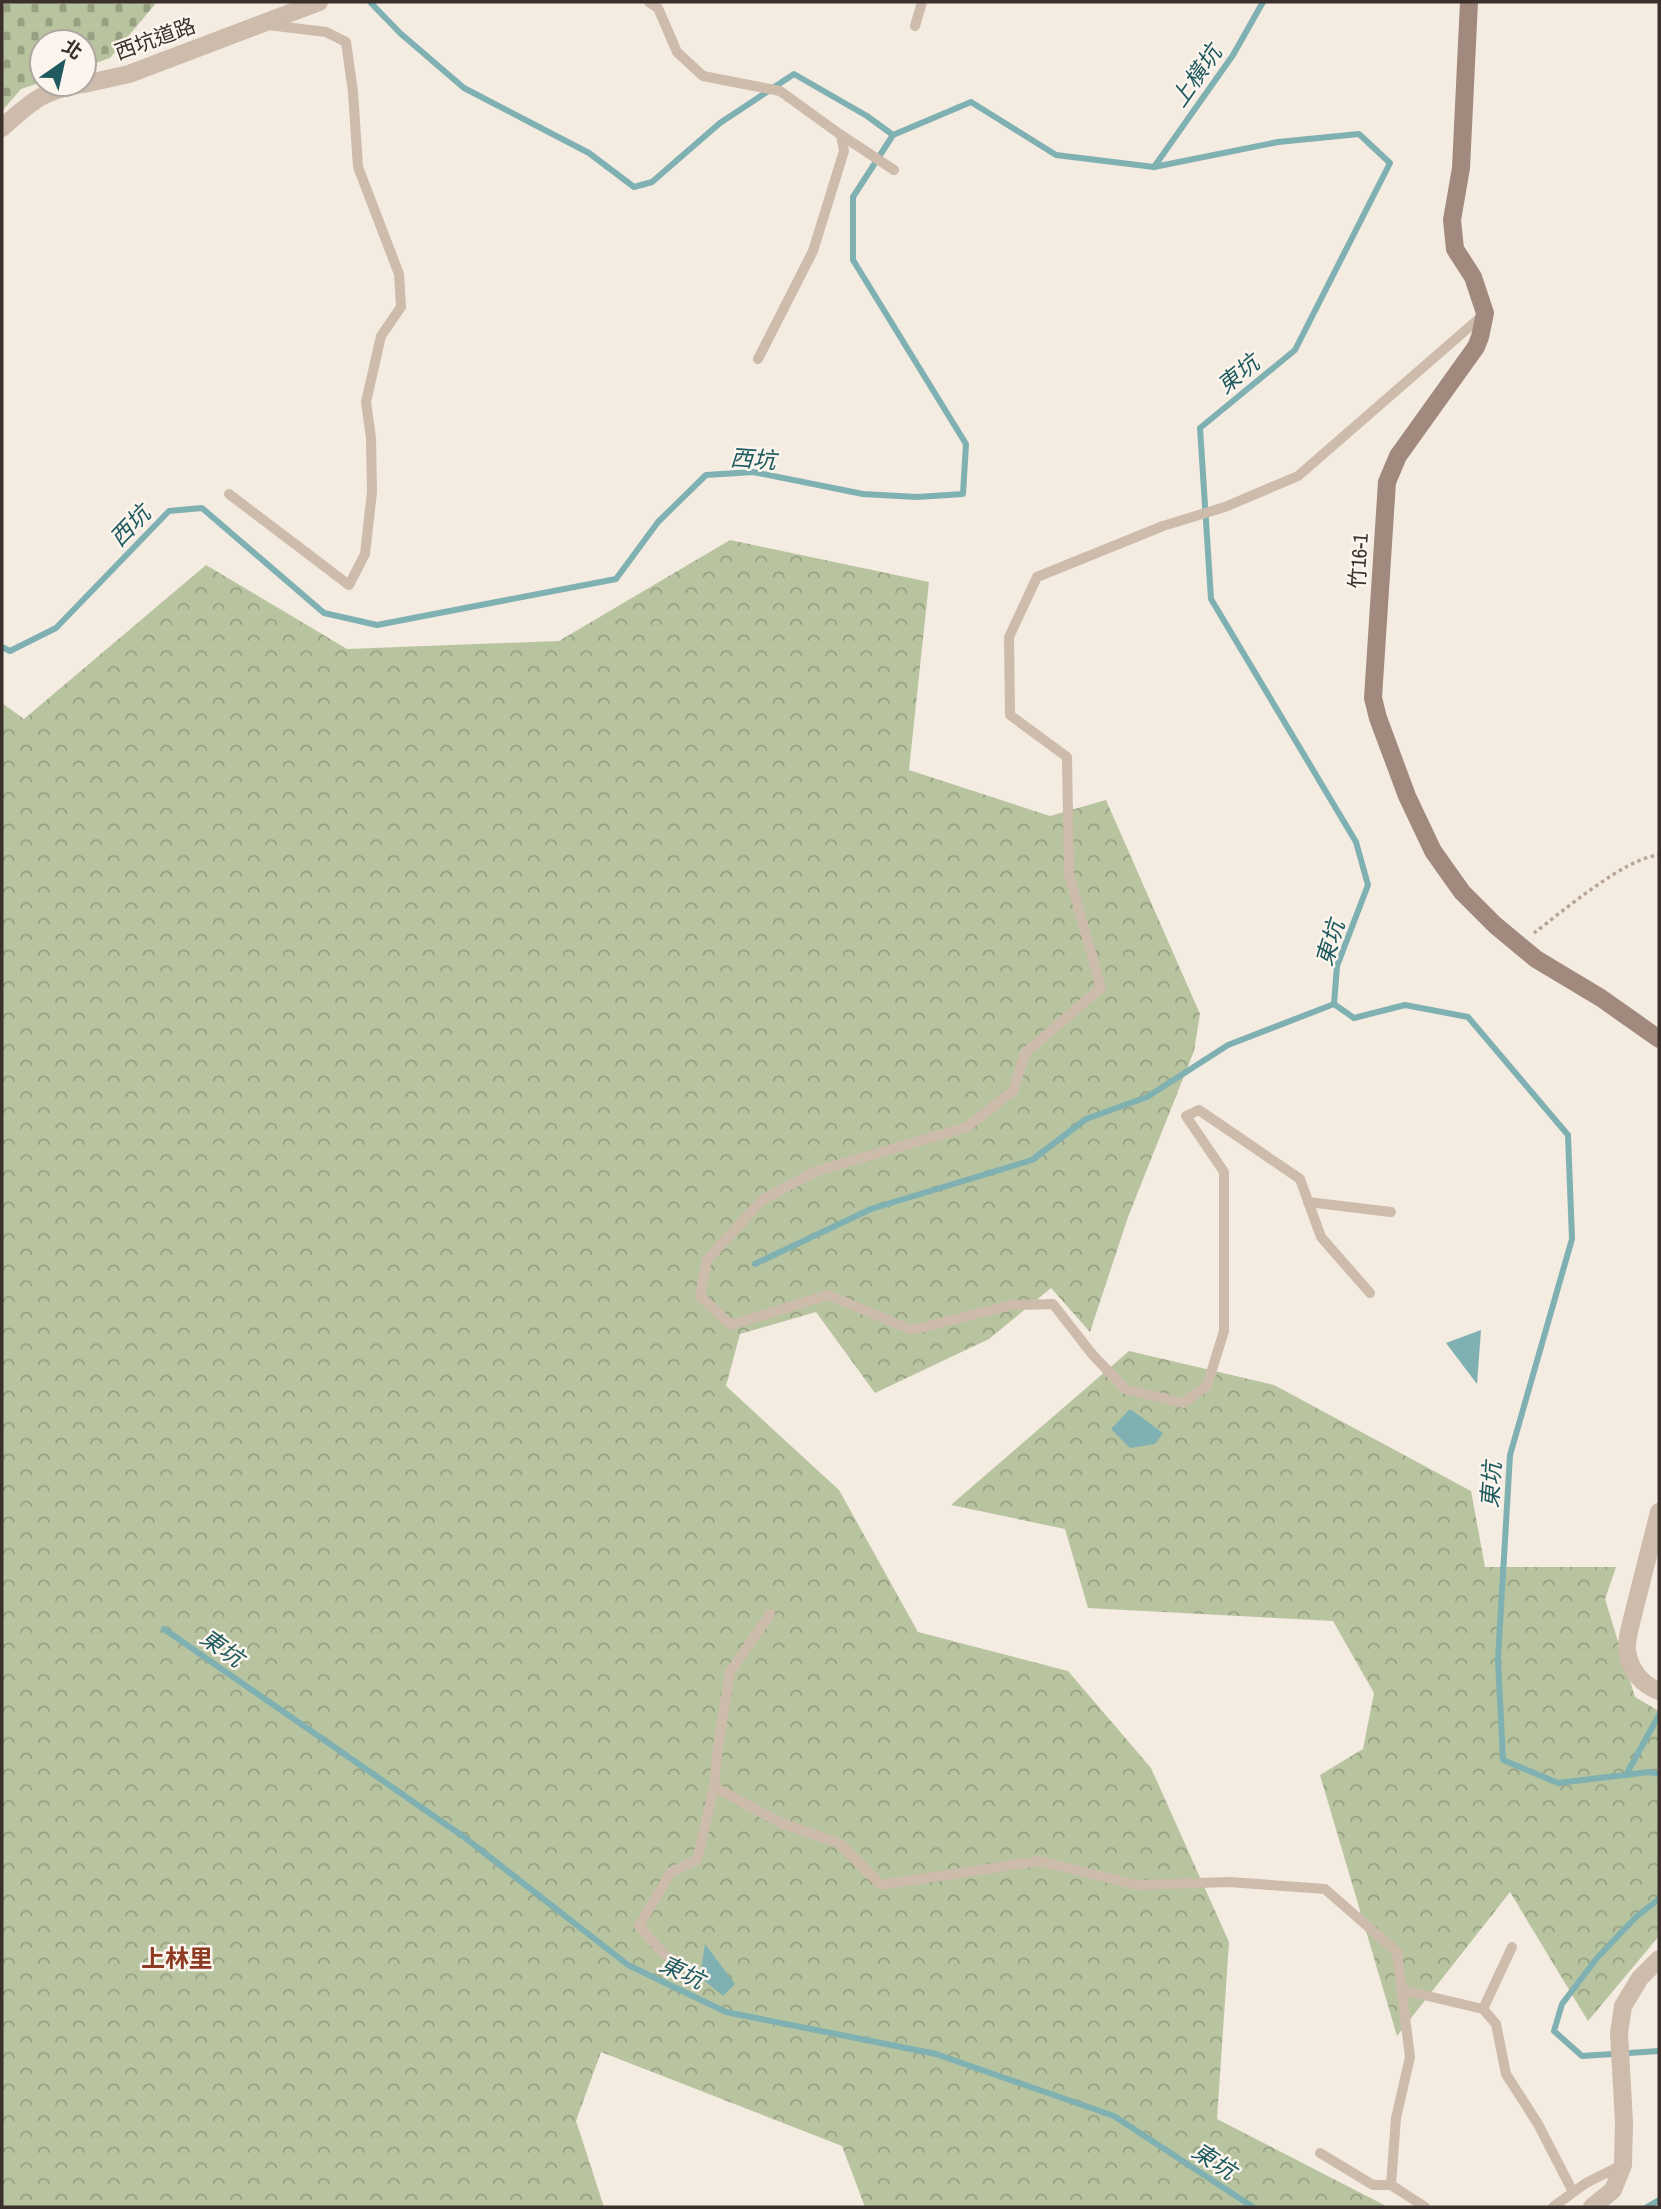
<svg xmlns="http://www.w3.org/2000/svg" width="1661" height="2209" viewBox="0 0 1661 2209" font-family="'Archivo Narrow','Noto Sans TC',sans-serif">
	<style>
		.forest { fill: url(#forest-crowns) }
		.cemetery { fill: url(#cemetery-stones) }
		.water { fill: #7fb0b2 }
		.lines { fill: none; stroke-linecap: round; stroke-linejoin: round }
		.stream { stroke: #7fb0b2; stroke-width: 6 }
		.path { stroke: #b9a596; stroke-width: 3.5; stroke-dasharray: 3.5 3.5; stroke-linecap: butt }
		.lane { stroke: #cdbbac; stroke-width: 10 }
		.street { stroke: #cdbbac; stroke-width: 18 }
		.secondary { stroke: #a18a7d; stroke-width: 18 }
		.labels { text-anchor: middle; stroke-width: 5; stroke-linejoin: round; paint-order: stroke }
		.street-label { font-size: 21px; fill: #3b302b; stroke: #fbf5ee }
		.water-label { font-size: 23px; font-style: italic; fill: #1f5a5e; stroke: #fbf5ee }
		.quarter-label { font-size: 24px; font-weight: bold; fill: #8c3b22; stroke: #fbf5ee }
	</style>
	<defs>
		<pattern id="forest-crowns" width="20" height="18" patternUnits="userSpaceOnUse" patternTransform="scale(1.75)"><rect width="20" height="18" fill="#b8c4a0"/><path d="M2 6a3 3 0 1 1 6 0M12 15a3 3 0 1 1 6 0" fill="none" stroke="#97a083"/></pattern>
		<pattern id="cemetery-stones" width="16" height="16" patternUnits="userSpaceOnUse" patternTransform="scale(1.75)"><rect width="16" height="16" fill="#b8c4a0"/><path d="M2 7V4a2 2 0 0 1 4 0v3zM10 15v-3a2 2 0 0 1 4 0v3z" fill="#97a083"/></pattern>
	</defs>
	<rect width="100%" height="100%" fill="#f4ebe1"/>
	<!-- forest -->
	<g class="forest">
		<polygon points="730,540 929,582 909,770 1050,816 1106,800 1200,1014 1194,1051 1128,1217 1090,1332 1051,1288 989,1339 875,1393 816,1312 740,1334 726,1386 839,1490 918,1632 1068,1671 1151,1768 1229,1942 1217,2119 1388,2207 865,2207 842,2146 601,2052 576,2121 604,2207 2,2207 2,703 24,719 206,565 347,649 559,641"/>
		<polygon points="1129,1351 1274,1385 1471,1491 1485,1567 1616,1567 1605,1599 1635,1697 1659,1711 1659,1936 1588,2021 1510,1892 1397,2036 1320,1775 1363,1749 1374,1693 1333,1621 1088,1608 1065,1529 951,1505"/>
	</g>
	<!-- cemetery -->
	<polygon class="cemetery" points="2,2 157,2 110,58 84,67 84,42 42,42 42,82 21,89 2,111"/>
	<!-- water -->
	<g class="water">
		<polygon points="1481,1330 1477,1384 1446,1343"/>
		<polygon points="1130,1409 1163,1433 1155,1444 1130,1448 1111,1429"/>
		<polygon points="705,1944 735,1984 723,1996 700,1977"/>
	</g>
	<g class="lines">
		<!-- stream -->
		<g class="stream">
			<polyline points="370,2 400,33 464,88 589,153 634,187 652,182 720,123 794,74 867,116 893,135"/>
			<polyline points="1154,167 1233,55 1263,2"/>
			<polyline points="2,647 10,651 56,628 169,511 202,508 324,613 377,625 616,579 658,522 706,475 753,472 863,494 917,497 963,494 966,444 853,260 853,197 893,135 971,102 1056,155 1154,167 1278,142 1359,134 1390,163 1295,350 1200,428 1211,599 1356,842 1368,885 1337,966 1334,1004 1354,1018 1405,1005 1468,1017 1568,1135 1572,1239 1510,1455 1498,1659 1503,1760 1558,1783 1649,1772 1659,1774"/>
			<polyline points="755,1264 871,1209 1032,1160 1086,1119 1147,1097 1228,1045 1334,1004"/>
			<polyline points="164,1629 464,1837 628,1965 726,2012 936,2054 1114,2116 1253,2207"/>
			<polyline points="1626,1775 1659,1715"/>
			<polyline points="1659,1899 1636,1917 1597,1958 1562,2004 1554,2031 1582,2056 1659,2051"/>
			<polyline points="1647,2207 1659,2200"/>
		</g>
		<!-- path -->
		<path class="path" d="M1534,933C1563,911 1625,858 1659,855"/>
		<!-- lane -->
		<g class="lane">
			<polyline points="649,2 658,8 677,52 703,76 780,91 841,135 844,151 813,251 758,359"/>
			<polyline points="915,26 922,2"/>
			<polyline points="841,135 894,170"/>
			<polyline points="229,494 349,585 365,554 372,492 371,438 366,402 381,336 401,307 399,274 358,167 353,92 346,42 326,32 268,25"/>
			<polyline points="1308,1202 1391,1212"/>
			<polyline points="1370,1293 1321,1237 1300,1179 1199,1110 1186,1116 1224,1172 1224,1331 1207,1386 1183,1403 1125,1389 1092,1354 1053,1304 1012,1305 912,1330 828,1295 731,1325 700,1296 707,1260 763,1199 817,1171 967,1127 1013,1091 1025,1053 1101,988 1069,874 1067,757 1010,715 1009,637 1037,577 1163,526 1225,507 1298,476 1482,316"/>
			<polyline points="714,1787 781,1823 839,1843 881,1885 1039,1861 1137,1885 1229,1882 1325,1889 1397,1952 1410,2057 1396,2118 1391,2185 1425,2207"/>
			<polyline points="693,1972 665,1955 639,1926 671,1872 697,1860 714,1787 718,1746 730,1672 770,1614"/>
			<polyline points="1402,1990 1483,2009 1496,2024 1506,2074 1538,2124 1573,2192"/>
			<polyline points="1483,2009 1512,1947"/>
			<polyline points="1320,2153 1373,2185 1391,2185"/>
			<polyline points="1553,2207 1586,2183 1622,2165"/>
		</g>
		<!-- street -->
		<g class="street">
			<polyline points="84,84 129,74 319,2"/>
			<path d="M2,128C32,101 42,91 82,84"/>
			<path d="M1659,1512C1651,1544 1643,1575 1635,1607C1632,1621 1626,1636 1627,1650C1629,1669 1642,1685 1659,1691"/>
			<polyline points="1592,2207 1613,2190 1623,2165 1624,2122 1619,2033 1623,2006 1640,1978 1659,1959"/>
		</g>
		<!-- secondary -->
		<polyline class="secondary" points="1469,2 1461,168 1452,220 1455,249 1473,277 1485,313 1480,337 1476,347 1398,456 1387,482 1373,698 1378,718 1407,796 1433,851 1462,892 1495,925 1536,959 1601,998 1659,1039"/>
	</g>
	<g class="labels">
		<!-- street labels -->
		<g class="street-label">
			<text transform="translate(155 39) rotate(-20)" y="7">西坑道路</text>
			<text transform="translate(1359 561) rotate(-86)" y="7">竹16-1</text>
		</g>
		<!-- water labels -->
		<g class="water-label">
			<text transform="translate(1196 76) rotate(-55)" y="8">上橫坑</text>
			<text transform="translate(1238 374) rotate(-39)" y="8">東坑</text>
			<text transform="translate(753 459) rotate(4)" y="8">西坑</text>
			<text transform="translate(130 526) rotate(-46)" y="8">西坑</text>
			<text transform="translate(1330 943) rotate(-73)" y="8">東坑</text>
			<text transform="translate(1491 1485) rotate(-86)" y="8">東坑</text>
			<text transform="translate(222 1648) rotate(35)" y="8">東坑</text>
			<text transform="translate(682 1972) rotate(25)" y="8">東坑</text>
			<text transform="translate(1214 2161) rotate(33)" y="8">東坑</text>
		</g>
		<!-- quarter labels -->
		<g class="quarter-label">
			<text x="177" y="1967">上林里</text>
		</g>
	</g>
	<!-- border -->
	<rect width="1661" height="2209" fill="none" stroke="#3b302b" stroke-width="7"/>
	<!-- north arrow -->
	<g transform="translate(63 63) rotate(34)"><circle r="33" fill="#fbf5ee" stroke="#aea6a0" stroke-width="2"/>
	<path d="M0-5L12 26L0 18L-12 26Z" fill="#1f5a5e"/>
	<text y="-10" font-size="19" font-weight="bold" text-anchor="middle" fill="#3b302b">北</text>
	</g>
</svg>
